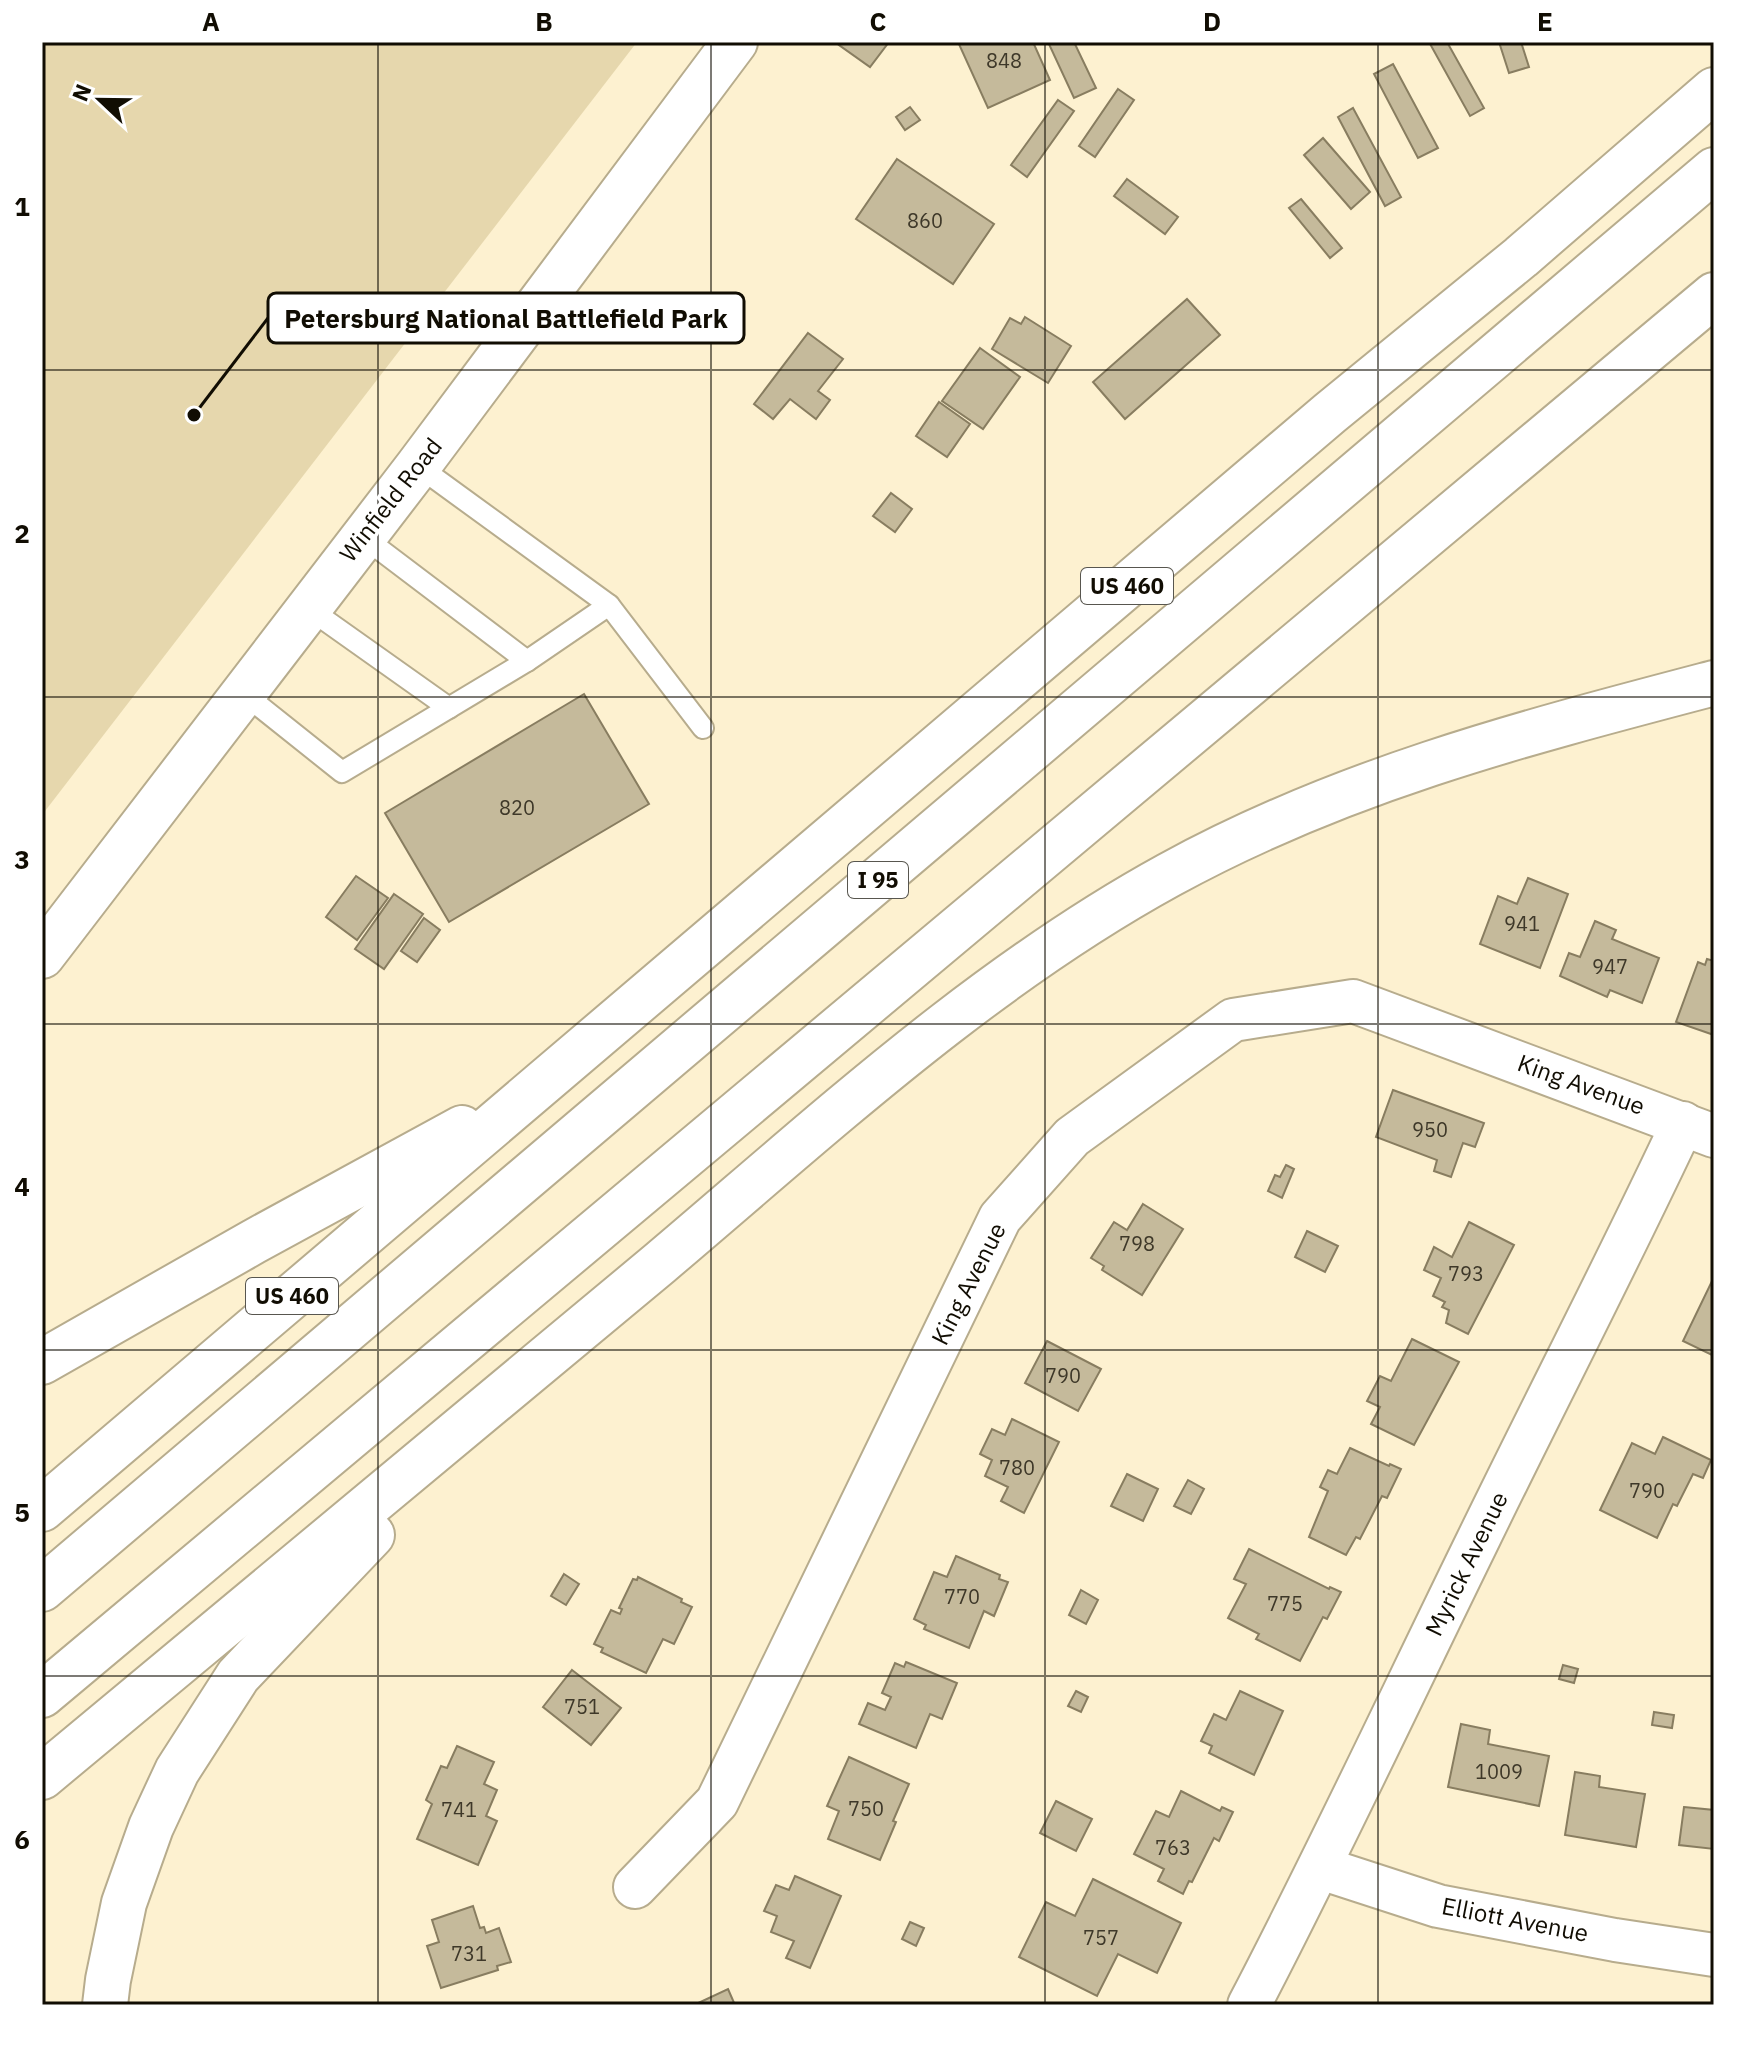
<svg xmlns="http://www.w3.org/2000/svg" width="1756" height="2047" viewBox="0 0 1756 2047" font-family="'IBM Plex Sans',sans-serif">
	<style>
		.green { fill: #e6d7ad }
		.building { fill: #c5ba9b; stroke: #887d60; stroke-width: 2 }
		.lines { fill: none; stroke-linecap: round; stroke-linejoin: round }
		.service-casing { stroke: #b7ac8d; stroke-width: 24 }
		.minor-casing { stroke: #b7ac8d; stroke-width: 46 }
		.secondary-casing { stroke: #b7ac8d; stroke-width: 48 }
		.motorway-casing { stroke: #b7ac8d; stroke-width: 48 }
		.service { stroke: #fff; stroke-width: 20 }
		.minor { stroke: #fff; stroke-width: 42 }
		.secondary { stroke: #fff; stroke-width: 44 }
		.motorway { stroke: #fff; stroke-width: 44 }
		.grid { fill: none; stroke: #110d03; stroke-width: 2; stroke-opacity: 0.55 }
		.labels { text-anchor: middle; stroke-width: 7; stroke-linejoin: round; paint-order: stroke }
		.number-label { font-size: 20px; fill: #3e3829 }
		.shield { fill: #fff; stroke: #58564f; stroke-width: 2 }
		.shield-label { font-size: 22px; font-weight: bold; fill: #110d03 }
		.street-label { font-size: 24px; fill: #110d03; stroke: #fff }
		.leader { fill: none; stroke: #110d03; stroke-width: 3 }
		.callout-dot { fill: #110d03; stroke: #fff; stroke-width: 3 }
		.callout { fill: #fff; stroke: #110d03; stroke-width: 3 }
		.callout-label { font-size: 26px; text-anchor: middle; font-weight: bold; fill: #110d03 }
		.neatline { fill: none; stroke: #110d03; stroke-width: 3 }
		.grid-label { font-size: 26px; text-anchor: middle; font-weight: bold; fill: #110d03 }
	</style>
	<rect width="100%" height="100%" fill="#fdf1d0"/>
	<!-- green -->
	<polygon class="green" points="42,42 637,42 42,815"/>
	<!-- building -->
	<g class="building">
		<polygon points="842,42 889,42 870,67 839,45"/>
		<polygon points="958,42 1033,42 1050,80 988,108"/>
		<polygon points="1048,42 1074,42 1096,88 1074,98"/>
		<polygon points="1429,42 1447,42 1484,108 1470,116"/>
		<polygon points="1499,42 1521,42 1529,67 1509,73"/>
		<polygon points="1393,64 1438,148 1418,158 1374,74"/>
		<polygon points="1118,89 1134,100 1095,157 1079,146"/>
		<polygon points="1058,100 1074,111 1027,177 1011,165"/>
		<polygon points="910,107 920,120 905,130 896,117"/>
		<polygon points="1353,108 1401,197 1385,206 1338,117"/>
		<polygon points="1323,138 1370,192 1351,209 1304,155"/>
		<polygon points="897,159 994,224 953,284 856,219"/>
		<polygon points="1127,179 1178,217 1165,234 1114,196"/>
		<polygon points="1301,199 1342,248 1330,258 1289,208"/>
		<polygon points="1187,299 1220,335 1125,419 1093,382"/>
		<polygon points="1025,317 1071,346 1048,383 992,349 1010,318 1021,324"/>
		<polygon points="808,333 843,359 818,391 830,400 816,419 790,399 773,419 754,404"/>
		<polygon points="980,348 1020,377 983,429 942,401"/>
		<polygon points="939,402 970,424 947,457 916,436"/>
		<polygon points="891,493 912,509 895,532 873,516"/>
		<polygon points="584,694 649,804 449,922 385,813"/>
		<polygon points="356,876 388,898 357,940 326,917"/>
		<polygon points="1528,878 1568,894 1540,968 1480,944 1498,896 1517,904"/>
		<polygon points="394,894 423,914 384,969 355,949"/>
		<polygon points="424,918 440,930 417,962 401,951"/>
		<polygon points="1595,921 1616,930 1612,939 1659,958 1642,1003 1610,990 1607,997 1560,976 1569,953 1580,957"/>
		<polygon points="1707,959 1714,961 1714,1035 1676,1022 1698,962 1705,965"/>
		<polygon points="1393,1090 1484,1123 1475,1147 1463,1143 1451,1177 1434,1171 1437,1160 1376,1137"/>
		<polygon points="1286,1165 1294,1169 1282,1198 1268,1191 1275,1175 1280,1177"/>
		<polygon points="1143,1204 1183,1229 1142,1295 1102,1270 1104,1266 1091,1258 1114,1222 1127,1230"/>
		<polygon points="1469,1222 1514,1245 1468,1334 1446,1323 1449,1310 1442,1307 1445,1302 1433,1296 1441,1278 1424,1270 1434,1247 1452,1257"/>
		<polygon points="1307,1231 1338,1246 1325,1272 1295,1257"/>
		<polygon points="1714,1277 1714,1356 1683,1341"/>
		<polygon points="1412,1339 1459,1362 1414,1445 1371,1424 1380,1407 1367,1401 1380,1376 1391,1381"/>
		<polygon points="1047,1341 1101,1369 1078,1411 1025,1383"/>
		<polygon points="1012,1419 1059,1442 1024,1513 1001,1501 1008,1487 985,1476 992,1460 980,1454 992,1429 1005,1435"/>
		<polygon points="1663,1437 1711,1460 1703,1478 1693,1474 1677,1506 1673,1504 1657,1538 1600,1510 1632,1443 1655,1454"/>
		<polygon points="1350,1448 1389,1466 1390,1464 1401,1469 1387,1498 1382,1496 1360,1539 1356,1537 1346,1555 1309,1537 1328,1491 1320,1487 1328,1470 1337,1474"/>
		<polygon points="1127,1474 1158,1489 1143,1521 1111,1506"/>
		<polygon points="1188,1480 1204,1489 1191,1514 1174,1506"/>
		<polygon points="1249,1549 1329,1589 1330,1587 1341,1592 1327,1619 1323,1617 1300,1661 1256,1639 1259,1634 1228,1618 1246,1584 1234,1579"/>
		<polygon points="956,1556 1000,1575 999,1579 1008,1582 994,1616 984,1611 969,1648 924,1629 926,1625 914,1619 934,1572 947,1577"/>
		<polygon points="564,1574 579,1584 566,1605 551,1596"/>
		<polygon points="638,1577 682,1599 681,1602 692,1607 674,1644 663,1639 646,1673 601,1652 603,1648 594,1644 611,1610 620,1614 622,1609 619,1608 633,1579 637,1580"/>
		<polygon points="1081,1590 1098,1600 1086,1624 1069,1615"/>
		<polygon points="906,1662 957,1683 942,1719 930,1714 916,1748 859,1724 868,1703 885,1710 891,1697 882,1693 895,1663 904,1667"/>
		<polygon points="1563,1665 1578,1669 1574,1683 1559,1679"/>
		<polygon points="572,1670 621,1708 591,1745 543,1707"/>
		<polygon points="1076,1691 1088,1697 1081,1712 1068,1706"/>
		<polygon points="1240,1691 1283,1711 1254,1775 1209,1753 1212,1746 1201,1741 1214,1714 1226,1720"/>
		<polygon points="1654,1712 1674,1715 1672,1728 1652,1725"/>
		<polygon points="1461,1724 1490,1730 1488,1744 1549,1756 1539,1806 1448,1787"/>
		<polygon points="457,1746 494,1762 484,1784 497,1790 486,1816 497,1821 478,1865 417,1839 432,1804 426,1800 441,1766 447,1768"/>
		<polygon points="849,1757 909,1784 893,1821 896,1822 880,1860 828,1839 839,1811 827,1806"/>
		<polygon points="1575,1772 1600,1776 1599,1787 1645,1794 1636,1847 1565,1835"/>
		<polygon points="1181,1791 1220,1811 1222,1807 1233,1812 1219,1841 1214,1838 1192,1882 1189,1881 1183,1894 1158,1881 1164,1869 1134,1854 1156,1811 1169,1817"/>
		<polygon points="1056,1801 1092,1819 1076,1851 1040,1833"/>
		<polygon points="1684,1807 1714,1810 1714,1849 1679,1845"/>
		<polygon points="795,1876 841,1896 810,1968 786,1958 794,1941 771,1932 777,1916 764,1911 776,1885 789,1890"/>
		<polygon points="1093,1879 1181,1923 1157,1973 1118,1954 1097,1996 1019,1957 1046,1902 1075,1916"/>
		<polygon points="473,1906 480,1928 484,1927 486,1933 499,1928 511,1962 497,1966 498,1970 441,1988 427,1946 439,1942 432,1920"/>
		<polygon points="910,1922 924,1928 916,1946 902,1939"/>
		<polygon points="728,1989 735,2005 694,2005"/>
	</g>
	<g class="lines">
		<!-- service casing -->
		<g class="service-casing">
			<g id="service">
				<polyline points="418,466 609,605"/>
				<polyline points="362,536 527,661"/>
				<polyline points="308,608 449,708"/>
				<polyline points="243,693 342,772 527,661 609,605 703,728"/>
			</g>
		</g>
		<!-- minor casing -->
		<g class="minor-casing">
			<g id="minor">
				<polyline points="1321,1868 1438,1906 1615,1940 1714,1955"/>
				<polyline points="635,1887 717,1802 1000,1218 1072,1137 1233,1020 1353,1001 1714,1136"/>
				<path d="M1249,2005C1329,1852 1401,1697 1477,1542C1545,1402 1617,1264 1683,1123"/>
			</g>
		</g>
		<!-- secondary casing -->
		<g class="secondary-casing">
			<polyline id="secondary" points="42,956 418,466 735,42"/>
		</g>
		<!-- motorway casing -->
		<g class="motorway-casing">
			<g id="motorway">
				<polyline points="42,1362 253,1242 462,1128"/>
				<polyline points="42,1509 1330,413 1521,257 1714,90"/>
				<polyline points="42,1589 1714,170"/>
				<polyline points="42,1695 1714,295"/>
				<path d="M42,1777C248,1606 455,1436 660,1263C822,1126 981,978 1169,875C1342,780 1524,733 1714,683"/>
				<polyline points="105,2005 108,1980 124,1903 151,1827 177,1771 238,1676 372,1535"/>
			</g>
		</g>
		<!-- service -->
		<use href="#service" class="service"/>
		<!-- minor -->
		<use href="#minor" class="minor"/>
		<!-- secondary -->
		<use href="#secondary" class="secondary"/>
		<!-- motorway -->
		<use href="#motorway" class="motorway"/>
	</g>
	<!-- grid -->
	<path class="grid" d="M378,42V2005M711,42V2005M1045,42V2005M1378,42V2005M42,370H1714M42,697H1714M42,1024H1714M42,1350H1714M42,1676H1714"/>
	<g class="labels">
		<!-- number labels -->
		<g class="number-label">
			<text x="1004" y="68">848</text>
			<text x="925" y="228">860</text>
			<text x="517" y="815">820</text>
			<text x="1522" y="931">941</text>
			<text x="1610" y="974">947</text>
			<text x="1430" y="1137">950</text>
			<text x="1137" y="1251">798</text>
			<text x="1466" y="1281">793</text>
			<text x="1063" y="1383">790</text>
			<text x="1017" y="1475">780</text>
			<text x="1647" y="1498">790</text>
			<text x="962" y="1604">770</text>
			<text x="1285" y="1611">775</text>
			<text x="582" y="1714">751</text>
			<text x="1499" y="1779">1009</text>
			<text x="866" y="1816">750</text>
			<text x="459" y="1817">741</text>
			<text x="1173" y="1855">763</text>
			<text x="1101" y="1945">757</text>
			<text x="469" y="1961">731</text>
		</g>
		<!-- shield labels -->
		<g class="shield">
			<rect x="1081" y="568" width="92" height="36" rx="6"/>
			<rect x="848" y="862" width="60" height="36" rx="6"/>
			<rect x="246" y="1278" width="92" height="36" rx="6"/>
		</g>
		<g class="shield-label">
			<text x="1127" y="594">US 460</text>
			<text x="878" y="888">I 95</text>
			<text x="292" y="1304">US 460</text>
		</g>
		<!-- street labels -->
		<g class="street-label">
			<text transform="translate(391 500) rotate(-52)" y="8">Winfield Road</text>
			<text transform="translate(1581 1085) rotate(20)" y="8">King Avenue</text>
			<text transform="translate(969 1284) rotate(-63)" y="8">King Avenue</text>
			<text transform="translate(1467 1564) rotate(-64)" y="8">Myrick Avenue</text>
			<text transform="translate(1515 1920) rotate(11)" y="8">Elliott Avenue</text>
		</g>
	</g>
	<!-- callouts -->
	<path class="leader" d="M194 415L268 318"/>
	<circle class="callout-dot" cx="194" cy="415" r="8"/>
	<rect class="callout" x="268" y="293" width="476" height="50" rx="8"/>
	<g class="callout-label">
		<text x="506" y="328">Petersburg National Battlefield Park</text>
	</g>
	<!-- border -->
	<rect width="1756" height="2047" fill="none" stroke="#ffffff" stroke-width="88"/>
	<!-- north arrow -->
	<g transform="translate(100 100) rotate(292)" stroke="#ffffff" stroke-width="6" paint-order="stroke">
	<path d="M0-6L14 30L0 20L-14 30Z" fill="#110d03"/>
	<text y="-12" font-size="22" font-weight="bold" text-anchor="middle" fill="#110d03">N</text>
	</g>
	<rect x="44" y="44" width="1668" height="1959" class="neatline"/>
	<g class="grid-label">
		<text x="211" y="31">A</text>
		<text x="544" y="31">B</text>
		<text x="878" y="31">C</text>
		<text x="1212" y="31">D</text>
		<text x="1545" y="31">E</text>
		<text x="22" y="216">1</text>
		<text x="22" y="543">2</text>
		<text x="22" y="869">3</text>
		<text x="22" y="1196">4</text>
		<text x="22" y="1522">5</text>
		<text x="22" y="1849">6</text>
	</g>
</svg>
